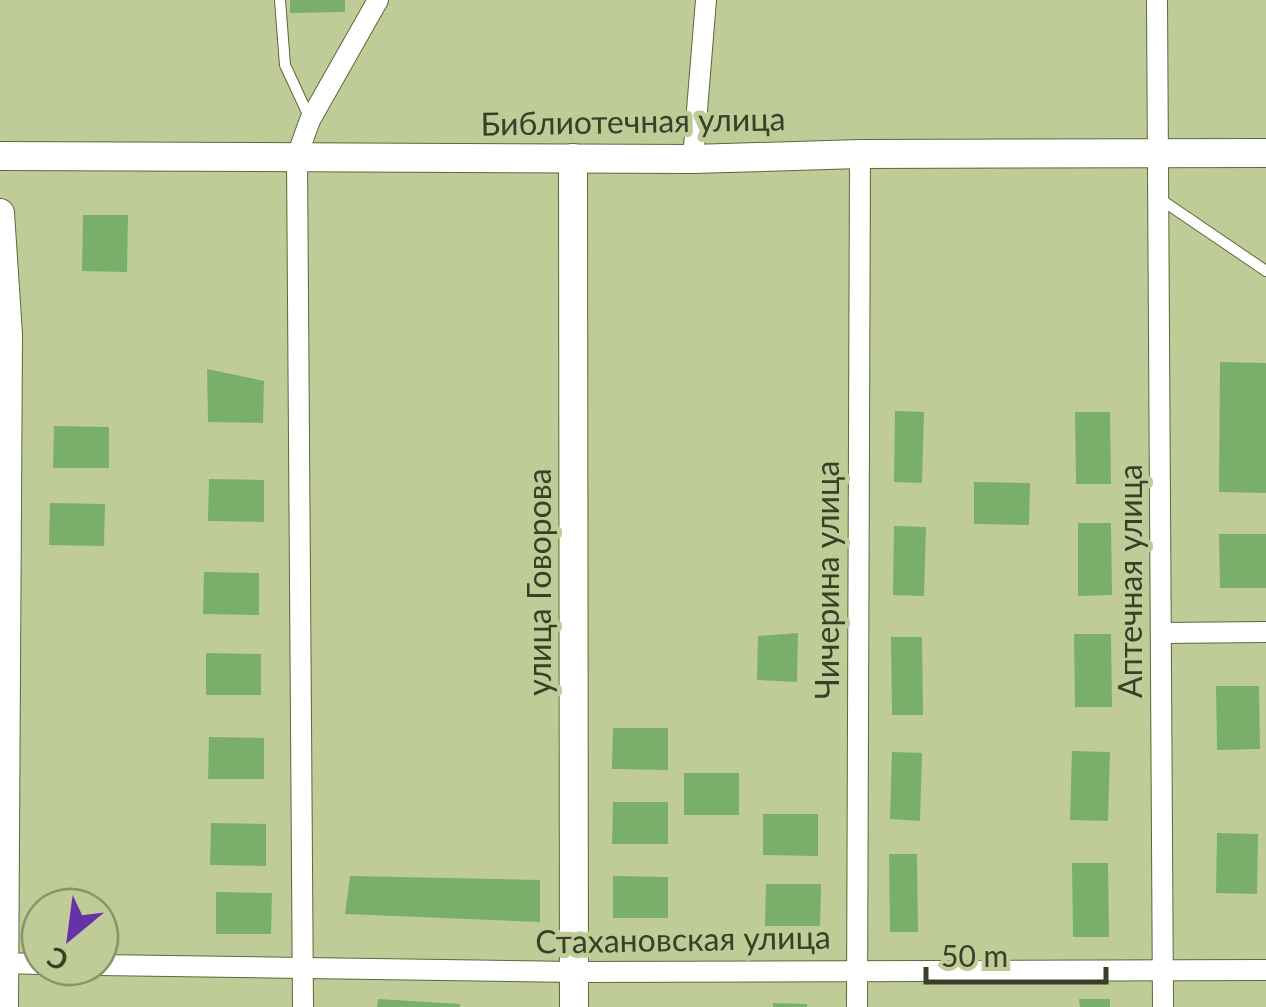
<svg xmlns="http://www.w3.org/2000/svg" width="1266" height="1007" viewBox="0 0 1266 1007" font-family="Lato,sans-serif">
	<style>
		.building { fill: #7aae6b }
		.lines { fill: none; stroke-linecap: round; stroke-linejoin: round }
		.service-casing { stroke: #5e6838; stroke-width: 12 }
		.minor-casing { stroke: #5e6838; stroke-width: 22 }
		.tertiary-casing { stroke: #5e6838; stroke-width: 30 }
		.service { stroke: #fff; stroke-width: 10 }
		.minor { stroke: #fff; stroke-width: 20 }
		.tertiary { stroke: #fff; stroke-width: 28 }
		.labels { text-anchor: middle; stroke-width: 10; stroke-linejoin: round; paint-order: stroke }
		.street-label { font-size: 32px; fill: #3a3f29; stroke: #c0cc98 }
	</style>
	<rect width="100%" height="100%" fill="#c0cc98"/>
	<!-- building -->
	<g class="building">
		<polygon points="290,0 345,0 345,12 290,13"/>
		<polygon points="83,215 128,215 127,272 82,271"/>
		<polygon points="1220,362 1266,363 1266,493 1219,492"/>
		<polygon points="207,369 264,381 263,423 208,422"/>
		<polygon points="895,411 924,412 922,483 894,482"/>
		<polygon points="1075,412 1110,412 1111,484 1076,484"/>
		<polygon points="54,426 109,427 109,468 53,468"/>
		<polygon points="209,479 264,480 264,522 208,521"/>
		<polygon points="974,482 1030,483 1029,525 974,524"/>
		<polygon points="50,503 105,504 104,546 49,545"/>
		<polygon points="1078,523 1111,523 1112,595 1078,596"/>
		<polygon points="894,526 926,527 924,596 893,595"/>
		<polygon points="1219,534 1266,534 1266,588 1220,588"/>
		<polygon points="204,572 259,573 259,615 203,614"/>
		<polygon points="798,633 797,682 757,680 758,636"/>
		<polygon points="1074,634 1111,634 1112,707 1075,707"/>
		<polygon points="891,637 922,637 923,715 892,715"/>
		<polygon points="206,653 261,654 261,695 206,695"/>
		<polygon points="1216,686 1259,686 1260,749 1217,750"/>
		<polygon points="613,728 668,728 668,770 612,769"/>
		<polygon points="209,737 264,738 264,779 208,779"/>
		<polygon points="1072,751 1110,752 1108,821 1070,820"/>
		<polygon points="892,752 922,753 920,821 890,819"/>
		<rect x="684" y="773" width="55" height="42"/>
		<polygon points="613,802 668,802 668,844 612,844"/>
		<polygon points="763,814 818,814 818,856 763,855"/>
		<polygon points="211,823 266,824 266,866 210,865"/>
		<polygon points="1217,833 1258,834 1257,894 1216,893"/>
		<polygon points="889,854 917,854 918,932 890,932"/>
		<polygon points="1072,863 1108,863 1109,937 1073,937"/>
		<polygon points="350,876 540,880 540,922 345,914"/>
		<polygon points="613,876 668,877 668,918 613,918"/>
		<polygon points="766,884 821,884 820,926 765,926"/>
		<polygon points="216,892 272,893 271,934 216,934"/>
		<polygon points="378,999 460,1004 460,1007 377,1007"/>
		<polygon points="1079,999 1110,999 1110,1007 1080,1007"/>
		<polygon points="773,1003 807,1004 807,1007 773,1007"/>
	</g>
	<g class="lines">
		<!-- service casing -->
		<g class="service-casing">
			<g id="service">
				<polyline points="280,0 285,65 310,119"/>
				<polyline points="1160,199 1266,271"/>
			</g>
		</g>
		<!-- minor casing -->
		<g class="minor-casing">
			<g id="minor">
				<polyline points="1157,0 1163,1007"/>
				<polyline points="693,159 706,0"/>
				<polyline points="1162,633 1266,632"/>
				<polyline points="0,963 40,964"/>
				<polyline points="100,965 576,972 1266,970"/>
				<polyline points="303,1007 297,156 310,120 378,0"/>
				<polyline points="857,1007 860,154"/>
			</g>
		</g>
		<!-- tertiary casing -->
		<g class="tertiary-casing">
			<g id="tertiary">
				<polyline points="0,156 693,159 860,154 1266,153"/>
				<polyline points="573,158 574,1007"/>
				<polyline points="0,213 8,334 4,1007"/>
			</g>
		</g>
		<!-- service -->
		<use href="#service" class="service"/>
		<!-- minor -->
		<use href="#minor" class="minor"/>
		<!-- tertiary -->
		<use href="#tertiary" class="tertiary"/>
	</g>
	<g class="labels">
		<!-- street labels -->
		<g class="street-label">
			<text transform="translate(633 122) rotate(-1)" y="11">Библиотечная улица</text>
			<text transform="translate(828 580) rotate(-90)" y="11">Чичерина улица</text>
			<text transform="translate(1131 581) rotate(-90)" y="11">Аптечная улица</text>
			<text transform="translate(540 582) rotate(-90)" y="11">улица Говорова</text>
			<text transform="translate(683 940) rotate(-1)" y="11">Стахановская улица</text>
		</g>
	</g>
	<!-- north arrow -->
	<g transform="translate(70 937) rotate(209)"><circle r="48" fill="#c0cc98" stroke="#8a946c" stroke-width="2.5"/>
	<path d="M0-8L18 38L0 25L-18 38Z" fill="#6632a9"/>
	<text y="-15" font-size="28" font-weight="bold" text-anchor="middle" fill="#3a3f29">С</text>
	</g>
	<!-- scale -->
	<path d="M926 967v15h180v-15" fill="none" stroke="#3a3f29" stroke-width="5"/>
	<text x="941" y="967" font-size="30" fill="#3a3f29" stroke="#c0cc98" stroke-width="8" paint-order="stroke">50 m</text>
</svg>
